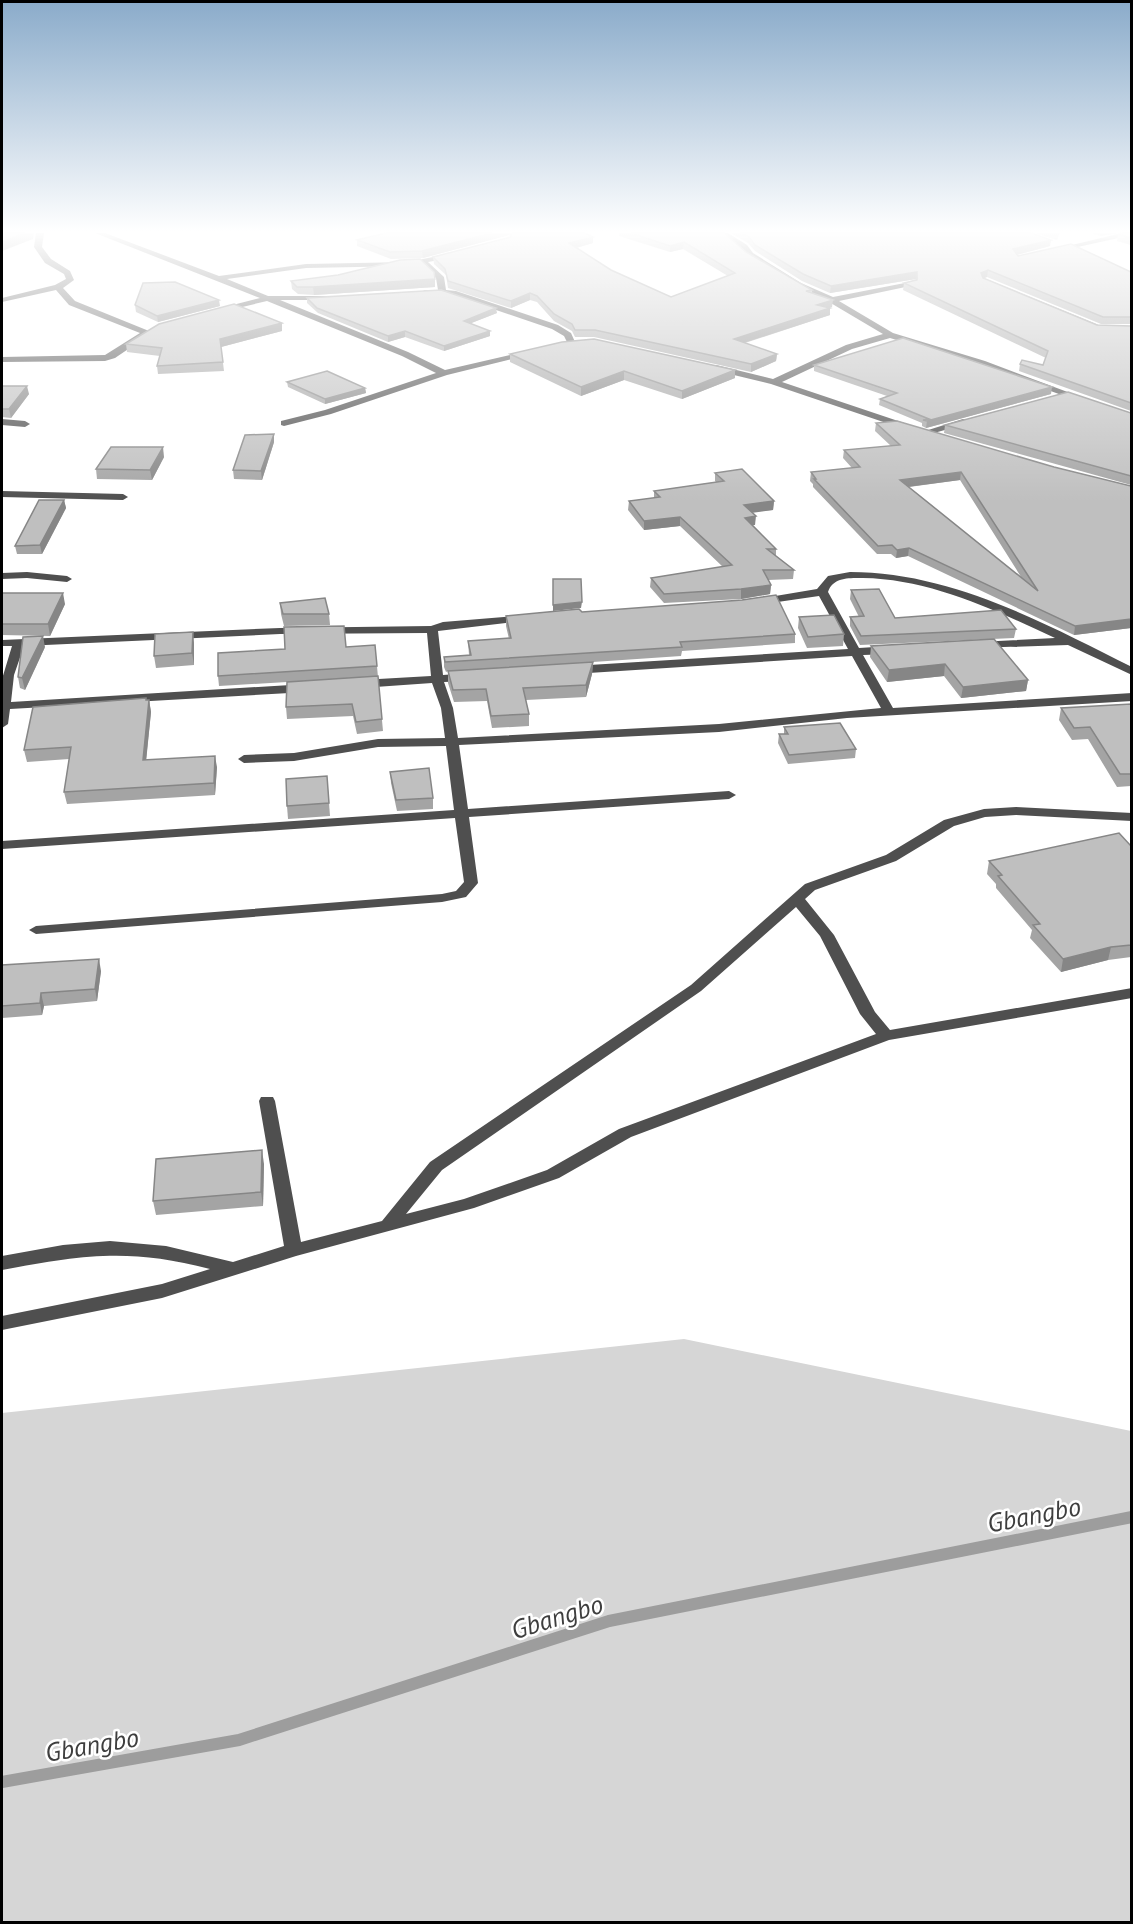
<svg xmlns="http://www.w3.org/2000/svg" width="1133" height="1924" viewBox="0 0 1133 1924" font-family="'PT Sans',sans-serif">
	<style>
		.green { fill: #d6d6d6 }
		.lines { fill: none; stroke-linecap: round; stroke-linejoin: round }
		.stream { stroke: #9d9d9d; stroke-width: 12 }
		.minor { fill: #4f4f4f; fill-rule: evenodd }
		.wall { fill: #a4a4a4; fill-rule: evenodd }
		.shaded-wall { fill: #868686 }
		.building { fill: #bfbfbf; stroke: #868686; stroke-width: 1.5; fill-rule: evenodd }
		.labels { text-anchor: middle; stroke-width: 5; stroke-linejoin: round; paint-order: stroke }
		.near-water-label { font-size: 26px; font-style: italic; fill: #3e3e3e; stroke: #fff }
	</style>
	<rect width="100%" height="100%" fill="#fff"/>
	<!-- green -->
	<polygon class="green" points="684,1339 1131,1431 1131,1922 2,1922 2,1413"/>
	<g class="lines">
		<!-- stream -->
		<polyline class="stream" points="2,1782 239,1740 609,1621 1132,1517"/>
		<!-- minor -->
		<g class="minor">
			<polygon points="36,233 44,233 42,247 51,259 70,271 74,280 63,288 75,301 149,331 149,335 115,358 105,361 2,362 2,357 105,355 140,333 69,305 56,290 2,302 2,298 55,285 66,279 64,274 45,263 34,247"/>
			<polygon points="95,233 105,233 219,276 306,264 408,262 453,253 456,257 428,262 444,277 446,290 456,291 558,325 571,333 575,342 568,344 564,336 552,329 452,295 422,294 421,292 425,290 438,290 436,278 420,264 408,266 306,268 227,279 268,296 329,296 329,300 280,300 408,352 445,370 528,351 532,354 447,375 331,414 284,426 281,425 281,421 325,410 436,373 402,356 267,301 217,313 217,309 260,298"/>
			<polygon points="719,233 728,233 747,245 753,253 801,283 833,297 915,281 915,285 839,301 893,333 985,361 1089,400 1081,402 979,365 890,338 852,349 782,382 913,426 913,430 910,431 771,384 713,370 713,366 716,365 773,379 846,345 883,334 829,302 795,287 747,257 741,249"/>
			<polygon points="1122,233 1132,233 1132,235 1055,252 1051,250"/>
			<polygon points="986,279 1101,326 1132,326 1132,331 1097,330 983,283 982,281"/>
			<polygon points="2,419 25,421 30,424 25,427 2,425"/>
			<polygon points="963,419 966,420 966,424 927,435 922,432"/>
			<polygon points="2,491 123,494 128,497 123,500 2,497"/>
			<polygon points="27,572 67,576 72,579 67,582 27,578 2,579 2,573"/>
			<path d="M850,572C951,572 1044,623 1132,667V675L1068,645L974,648V644L978,642L1055,638C995,610 930,579 863,578C849,578 833,577 828,592L859,648L891,646L897,650L891,654L863,655L893,708L1132,693V701L847,718L719,732L459,745L468,809L729,791L736,795L729,799L469,817L478,883L466,897L442,902L36,934L29,930L36,926L442,894L456,891L464,882L455,818L2,849V841L454,810L446,746L378,747L294,761L244,763L238,759L244,755L294,753L378,739L445,738L441,708L432,683L361,688L355,684L361,680L431,676L427,633L280,634L24,646L14,675L11,702L307,684L313,688L307,692L10,709L8,724L2,728V679L12,646H2V640L280,628L431,626L443,622L527,615L533,618L531,620L438,631L443,675L469,673L475,677L469,681L444,682L453,708L458,738L719,724L881,708L852,656L573,674L567,670L573,666L848,649L819,596L757,605L751,602L757,599L817,589L828,576Z"/>
			<path d="M1016,807L1132,813V821L1016,815L985,817L954,826L896,861L815,890L805,899L834,935L875,1012L890,1030L1132,988V998L889,1040L631,1137L559,1178L474,1208L296,1256L162,1298L2,1330V1316L162,1284L210,1269C129,1248 83,1255 2,1270V1256L63,1245L110,1241L166,1246L233,1262L284,1246L259,1101L261,1097H273L275,1101L301,1242L382,1221L430,1162L691,985L805,884L886,855L944,820L984,809ZM796,907L820,936L860,1014L876,1034L619,1129L547,1170L464,1199L406,1214L442,1170L701,991Z"/>
		</g>
	</g>
	<!-- wall -->
	<g class="wall">
		<polygon points="386,233 585,233 593,237 593,243 576,248 611,270 671,297 728,276 683,249 670,252 619,236 619,233 724,233 746,252 812,290 812,293 832,307 829,308 830,308 830,315 745,343 777,354 776,361 751,372 594,337 575,337 572,331 554,321 537,302 530,300 511,308 448,288 446,275 434,264 433,257 510,237 509,235 423,258 391,259 357,246 357,240"/>
		<polygon points="731,233 1031,233 1050,246 1017,255 1018,256 1131,272 1131,324 1101,324 987,277 984,278 1097,325 1131,326 1131,411 1019,371 1020,364 1043,365 1046,358 903,290 904,283 916,279 830,293 802,281 755,251 748,243"/>
		<polygon points="1035,233 1060,233 1057,240"/>
		<polygon points="1091,233 1118,233 1100,236"/>
		<polygon points="1131,233 1131,245 1117,241 1118,234"/>
		<polygon points="291,281 435,287 314,295 298,294 292,289"/>
		<polygon points="307,298 497,313 471,323 490,336 444,351 405,337 388,342 318,313 307,303"/>
		<polygon points="135,305 220,306 158,322 136,312"/>
		<polygon points="282,331 221,347 224,371 158,374 157,366 160,356 127,352 126,344"/>
		<polygon points="510,354 735,370 735,378 682,399 624,380 581,396 510,362"/>
		<polygon points="814,365 1051,394 926,428 922,426 922,423 879,405 880,399 887,396 814,371"/>
		<polygon points="287,382 365,388 366,393 325,404 288,387"/>
		<polygon points="2,386 29,394 11,418 2,417"/>
		<polygon points="1131,413 1131,485 944,433 945,425"/>
		<path d="M876,423L1131,486V628L1074,635L908,556L896,558L891,554H877L813,487V484L810,481L811,472L852,468L843,458L844,450L891,446L875,431ZM960,480L1023,580L909,487Z"/>
		<polygon points="274,434 274,442 262,480 234,479 233,470"/>
		<polygon points="164,457 152,480 97,479 96,469"/>
		<polygon points="715,473 774,501 773,510 752,512 755,525 753,525 776,549 776,556 794,570 793,579 768,580 771,585 770,594 741,599 664,603 650,587 651,578 723,567 680,526 644,530 628,510 629,501 654,498 654,491 716,482 715,481"/>
		<polygon points="64,500 66,508 42,554 17,554 15,546"/>
		<polygon points="851,590 895,618 1016,629 1014,638 860,645 850,626 850,617 859,617 850,599"/>
		<polygon points="2,593 65,604 50,636 2,635"/>
		<polygon points="280,603 329,614 330,625 284,626 281,614"/>
		<polygon points="582,612 795,634 795,643 682,651 681,656 593,662 592,674 586,697 526,700 529,714 529,726 492,728 487,701 454,702 448,683 448,671 446,672 444,667 444,657 469,655 468,641 509,639 506,626 506,616"/>
		<polygon points="799,617 844,634 843,646 807,648 798,628"/>
		<polygon points="194,643 194,665 156,668 154,656"/>
		<polygon points="375,645 383,731 357,734 353,716 287,719 286,707 287,682 219,686 218,676 346,647"/>
		<polygon points="871,646 1028,680 1026,691 961,698 944,676 887,682 870,657"/>
		<polygon points="45,647 25,690 20,688 18,677"/>
		<polygon points="146,700 149,700 151,712 146,760 217,767 215,795 67,804 64,792 69,759 27,762 24,750"/>
		<polygon points="1131,704 1131,786 1117,787 1088,739 1072,740 1059,720 1061,708"/>
		<polygon points="784,727 856,749 855,758 788,764 778,743 779,734 784,734"/>
		<polygon points="390,772 433,798 433,809 397,811 391,783"/>
		<polygon points="327,776 330,816 288,819 287,806"/>
		<polygon points="1131,846 1131,957 1108,960 1061,972 1030,938 1032,930 996,888 996,884 987,874 989,861"/>
		<polygon points="2,965 101,971 97,1001 44,1006 42,1015 2,1018"/>
		<polygon points="264,1164 263,1206 156,1215 153,1201"/>
	</g>
	<!-- shaded-wall -->
	<g class="shaded-wall">
		<polygon points="25,233 34,233 33,239 2,251 2,242"/>
		<polygon points="492,233 509,233 509,235 423,258 422,251"/>
		<polygon points="1100,233 1118,233 1100,236"/>
		<polygon points="593,237 593,243 569,250 569,243"/>
		<polygon points="1051,240 1050,246 1012,256 1013,249"/>
		<polygon points="684,242 683,249 670,252 670,246"/>
		<polygon points="988,270 987,277 980,280 981,273"/>
		<polygon points="917,272 916,279 830,293 831,286"/>
		<polygon points="435,279 435,287 314,295 313,287"/>
		<polygon points="530,293 530,300 511,308 511,301"/>
		<polygon points="219,300 220,306 158,322 157,316"/>
		<polygon points="833,300 832,307 816,312 817,305"/>
		<polygon points="496,308 497,313 464,326 464,321"/>
		<polygon points="830,308 830,315 734,346 734,339"/>
		<polygon points="282,323 282,331 221,347 220,339"/>
		<polygon points="405,331 405,337 388,342 388,336"/>
		<polygon points="490,331 490,336 444,351 444,346"/>
		<polygon points="777,354 776,361 751,372 751,364"/>
		<polygon points="735,370 735,378 682,399 682,391"/>
		<polygon points="624,371 624,380 581,396 581,387"/>
		<polygon points="27,386 29,394 11,418 9,409"/>
		<polygon points="1052,387 1051,394 926,428 927,421"/>
		<polygon points="365,388 366,393 325,404 325,399"/>
		<polygon points="274,434 274,442 262,480 261,471"/>
		<polygon points="163,447 164,457 152,480 150,470"/>
		<polygon points="961,472 960,480 899,488 900,480"/>
		<polygon points="64,500 66,508 42,554 40,545"/>
		<polygon points="774,501 773,510 744,514 744,505"/>
		<polygon points="756,516 755,525 745,526 745,518"/>
		<polygon points="680,517 680,526 644,530 644,521"/>
		<polygon points="909,548 908,556 896,558 897,550"/>
		<polygon points="771,585 770,594 741,599 741,589"/>
		<polygon points="63,593 65,604 50,636 48,624"/>
		<polygon points="582,602 581,608 553,611 553,605"/>
		<polygon points="1131,619 1131,628 1074,635 1075,626"/>
		<polygon points="193,632 194,643 194,665 192,653"/>
		<polygon points="43,636 45,647 25,690 22,678"/>
		<polygon points="593,662 592,674 586,697 586,685"/>
		<polygon points="945,664 944,676 887,682 889,670"/>
		<polygon points="1028,680 1026,691 961,698 963,687"/>
		<polygon points="149,700 151,712 145,772 143,760"/>
		<polygon points="215,756 217,767 215,795 214,783"/>
		<polygon points="1111,947 1108,960 1061,972 1063,959"/>
		<polygon points="99,959 101,971 97,1001 95,989"/>
		<polygon points="41,993 44,1006 42,1015 40,1003"/>
		<polygon points="262,1150 264,1164 263,1206 261,1192"/>
	</g>
	<!-- building -->
	<g class="building">
		<polygon points="4,233 25,233 2,242 2,234"/>
		<polygon points="386,233 492,233 422,251 390,252 357,240"/>
		<polygon points="512,233 585,233 593,237 569,243 611,270 671,297 735,273 684,242 670,246 631,233 724,233 746,252 812,290 806,291 833,300 817,305 830,308 734,339 777,354 751,364 595,330 575,330 572,324 554,314 537,296 530,293 511,301 448,281 445,269 433,257 511,237"/>
		<polygon points="742,233 1031,233 1051,240 1013,249 1018,256 1071,244 1131,272 1131,317 1103,317 988,270 981,273 983,278 1097,325 1131,326 1131,403 1020,364 1022,360 1043,365 1048,351 904,283 917,280 917,272 831,286 803,274 755,245 749,237"/>
		<polygon points="1123,233 1131,233 1131,238 1118,234"/>
		<polygon points="420,259 434,272 435,279 313,287 297,287 291,281 338,275 400,260"/>
		<polygon points="175,282 219,300 157,316 135,305 143,283"/>
		<polygon points="441,290 496,308 464,321 490,331 444,346 405,331 388,336 317,308 307,298"/>
		<polygon points="234,304 282,323 220,339 223,362 157,366 162,348 126,344 159,324"/>
		<polygon points="903,338 1052,387 927,421 923,420 929,419 880,399 897,393 814,365"/>
		<polygon points="594,339 735,370 682,391 624,371 581,387 510,354 562,342"/>
		<polygon points="327,371 365,388 325,399 287,382"/>
		<polygon points="2,386 27,386 9,409 2,409"/>
		<polygon points="1068,392 1131,413 1131,476 945,425"/>
		<path d="M897,421L1054,467L1131,486V619L1075,626L909,548L897,550L892,545L878,546L814,479H816L811,472L860,467L844,450L900,445L876,423ZM961,472L1038,591L900,480Z"/>
		<polygon points="274,434 261,471 233,470 245,435"/>
		<polygon points="111,447 163,447 150,470 96,469"/>
		<polygon points="742,469 774,501 744,505 756,516 745,518 776,549 767,549 794,570 763,570 771,585 741,589 664,594 651,578 732,565 680,517 644,521 629,501 660,497 654,491 724,481 715,473"/>
		<polygon points="39,500 64,500 40,545 15,546"/>
		<polygon points="553,579 581,579 582,602 553,605"/>
		<polygon points="879,589 895,618 1001,610 1016,629 861,636 850,617 864,616 851,590"/>
		<polygon points="2,593 63,593 48,624 2,624"/>
		<polygon points="776,595 795,634 680,642 682,647 445,662 444,657 471,655 468,641 511,638 506,616 579,609 582,612 742,600"/>
		<polygon points="325,598 329,614 283,614 280,603"/>
		<polygon points="834,615 844,634 808,637 799,617"/>
		<polygon points="344,626 346,647 375,645 377,666 218,676 218,653 285,649 284,627"/>
		<polygon points="193,632 192,653 154,656 155,634"/>
		<polygon points="43,636 22,678 18,677 23,637"/>
		<polygon points="994,639 1028,680 963,687 945,664 889,670 871,646"/>
		<polygon points="593,662 586,685 523,688 529,714 491,716 486,689 453,690 448,671"/>
		<polygon points="378,676 382,719 356,722 352,704 286,707 287,682"/>
		<polygon points="146,698 146,700 149,700 143,760 215,756 214,783 64,792 71,747 24,750 33,707"/>
		<polygon points="1131,704 1131,774 1120,774 1090,727 1074,728 1061,708"/>
		<polygon points="840,723 856,749 789,755 779,734 788,734 784,727"/>
		<polygon points="429,768 433,798 396,800 390,772"/>
		<polygon points="327,776 329,803 287,806 286,779"/>
		<polygon points="1119,833 1131,846 1131,945 1111,947 1063,959 1033,925 1040,924 998,876 1002,875 989,861"/>
		<polygon points="99,959 95,989 41,993 40,1003 2,1006 2,965"/>
		<polygon points="262,1150 261,1192 153,1201 156,1159"/>
	</g>
	<!-- sky -->
	<linearGradient id="sky" x2="0" y2="1"><stop stop-color="#8aabca"/><stop offset="0.46" stop-color="#fff"/><stop offset="1" stop-color="#fff" stop-opacity="0"/></linearGradient>
	<rect width="1133" height="502" fill="url(#sky)"/>
	<g class="labels">
		<!-- near-water labels -->
		<g class="near-water-label">
			<text transform="translate(1034 1515) rotate(-11)" y="9">Gbangbo</text>
			<text transform="translate(557 1617) rotate(-17)" y="9">Gbangbo</text>
			<text transform="translate(92 1745) rotate(-10)" y="9">Gbangbo</text>
		</g>
	</g>
	<!-- border -->
	<rect width="1133" height="1924" fill="none" stroke="#000000" stroke-width="6"/>
</svg>
